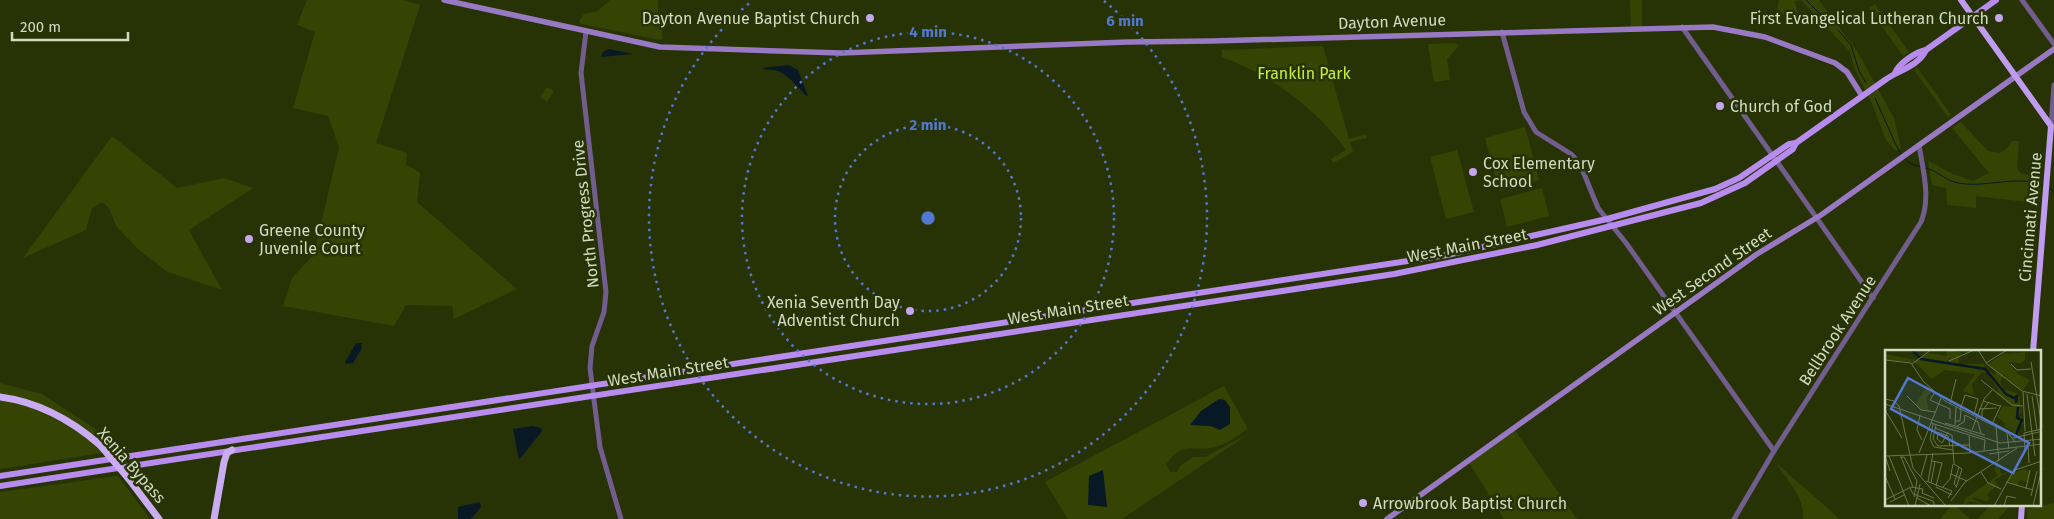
<svg xmlns="http://www.w3.org/2000/svg" width="2054" height="519" viewBox="0 0 2054 519" font-family="'Fira Sans',sans-serif">
	<style>
		.green { fill: #354403; fill-rule: evenodd }
		.water { fill: #081925 }
		.lines { fill: none; stroke-linecap: round; stroke-linejoin: round }
		.stream { stroke: #081925; stroke-width: 1 }
		.tertiary { stroke: #725e8e; stroke-width: 5 }
		.secondary { stroke: #9979c4; stroke-width: 5.5 }
		.primary { stroke: #b78cee; stroke-width: 6 }
		.trunk { stroke: #c09cf0; stroke-width: 6 }
		.motorway { stroke: #c9acf2; stroke-width: 7 }
		.motorway-bridge { stroke: #c9acf2; stroke-width: 7 }
		.ring { fill: none; stroke: #5378d1; stroke-width: 2.5; stroke-dasharray: 2.5 5 }
		.poi-dot { fill: #c5a6f1; stroke: #273304; stroke-width: 2 }
		.labels { text-anchor: middle; stroke-width: 5; stroke-linejoin: round; paint-order: stroke }
		.poi-label { font-size: 16px; fill: #d2dbc2; stroke: #273304; text-anchor: start }
		.street-label { font-size: 16px; fill: #d2dbc2; stroke: #273304 }
		.park-label { font-size: 16px; fill: #c3f03e; stroke: #273304 }
		.inset-river { fill: none; stroke: #081925; stroke-width: 2.5 }
		.inset-road { fill: none; stroke: #6b7650; stroke-width: 1 }
		.view { fill: #5378d1; fill-opacity: 0.15; stroke: #5378d1; stroke-width: 2.5 }
		.inset-edge { fill: none; stroke: #d2dbc2; stroke-width: 2.5 }
		.centre { fill: #5378d1; stroke: #273304; stroke-width: 2.5 }
		.ring-label { font-size: 15px; text-anchor: middle; font-weight: bold; fill: #5378d1; stroke: #273304; stroke-width: 5; stroke-linejoin: round; paint-order: stroke }
	</style>
	<rect width="100%" height="100%" fill="#273304"/>
	<!-- green -->
	<g class="green">
		<polygon points="307,0 403,0 420,5 376,143 407,153 406,164 420,173 417,202 517,289 454,319 452,306 406,305 394,326 283,306 292,278 314,254 339,147 328,116 293,108 315,32 297,25"/>
		<polygon points="610,0 658,0 658,12 663,38 660,40 581,24 579,21 584,14 598,11"/>
		<polygon points="1630,0 1642,0 1642,27 1631,28"/>
		<polygon points="1779,0 1819,0 1857,51 1894,118 1901,148 1896,151 1886,140 1873,106 1854,68 1850,52 1801,0 1795,1 1799,21 1777,12"/>
		<polygon points="1875,4 1909,52 1903,56 1869,8"/>
		<polygon points="1456,43 1459,46 1447,59 1450,80 1434,82 1428,44"/>
		<path d="M1323,46L1349,139L1366,134L1367,138L1350,142L1353,152L1333,163L1331,159L1346,150C1318,110 1267,72 1221,57L1222,50Z"/>
		<polygon points="1917,67 1951,115 1948,117 1914,70"/>
		<polygon points="547,87 554,91 547,102 540,97"/>
		<polygon points="1961,122 1988,151 2000,153 2006,149 2012,141 2019,141 2017,168 2020,173 2041,178 2040,201 2037,200 2037,203 1976,196 1976,208 1947,205 1946,188 1932,185 1928,161 1953,174 1973,181 1989,173 1952,128"/>
		<polygon points="1525,127 1539,180 1499,191 1485,138"/>
		<polygon points="112,136 177,188 224,178 253,188 189,230 222,290 168,272 140,251 116,226 109,208 102,202 92,208 86,230 23,258"/>
		<polygon points="1457,150 1474,212 1446,219 1430,157"/>
		<polygon points="1542,188 1549,216 1507,227 1500,199"/>
		<polygon points="0,383 42,394 126,449 0,469"/>
		<path d="M1224,386L1248,429C1239,434 1230,442 1221,445C1196,456 1184,436 1166,465L1170,472H1177L1180,466L1193,457H1205L1250,433L1122,519H1068L1045,482ZM1230,407L1229,413L1220,430L1211,426L1191,425Z"/>
		<polygon points="1514,429 1577,519 1504,519 1468,461"/>
		<path d="M1776,463L1840,519H1803C1805,498 1787,480 1776,463Z"/>
		<polygon points="118,476 150,519 0,519 0,492"/>
		<polygon points="2054,503 2054,519 2027,519 2027,509"/>
		<polygon points="1952,505 1954,505 1970,519 1940,519"/>
		<polygon points="1990,505 2011,505 1998,519 1978,519"/>
	</g>
	<!-- water -->
	<g class="water">
		<polygon points="609,49 633,54 601,57 603,52"/>
		<path d="M789,65L798,70L808,96L805,95C798,87 788,75 778,71C773,69 767,71 762,68Z"/>
		<polygon points="356,343 362,343 361,350 353,363 346,364 345,362"/>
		<polygon points="1219,399 1225,400 1230,407 1230,424 1220,430 1211,426 1190,425 1201,411"/>
		<polygon points="533,426 541,428 542,431 519,460 513,429"/>
		<polygon points="1103,470 1107,507 1088,505 1089,476"/>
		<polygon points="480,502 481,507 471,519 458,519 458,507"/>
	</g>
	<g class="lines">
		<!-- stream -->
		<g class="stream">
			<polyline points="1806,0 1828,22"/>
			<polyline points="1838,30 1851,45 1859,71 1866,83"/>
			<polyline points="1875,98 1896,145 1901,154"/>
			<polyline points="1905,159 1911,164 1922,167"/>
			<path d="M1926,168C1936,170 1944,179 1954,182C1984,190 2017,173 2044,186"/>
			<polyline points="2048,188 2054,191"/>
		</g>
		<!-- tertiary -->
		<g class="tertiary">
			<polyline points="2022,0 2054,44"/>
			<polyline points="1682,27 1873,298"/>
			<polyline points="586,32 581,73 606,292 604,312 592,346 590,368 600,447 621,519"/>
			<polyline points="1502,32 1524,112 1536,132 1571,154 1580,164 1598,208 1626,243 1774,451"/>
			<polyline points="2051,126 2054,85"/>
			<path d="M1734,519L1774,451L1921,222C1931,198 1923,170 1919,145"/>
		</g>
		<!-- secondary -->
		<g class="secondary">
			<polyline points="444,0 660,47 841,53 1128,42 1212,41 1713,27 1765,37 1835,63 1847,72 1862,96"/>
			<polyline points="1387,519 1757,254 1821,215 2054,49"/>
		</g>
		<!-- primary -->
		<g class="primary">
			<path d="M1895,73C1899,63 1916,52 1926,50L1996,0"/>
			<polyline points="0,476 1447,255 1607,219 1715,189 1739,178 1789,144 1796,143"/>
			<path d="M0,486L1394,274L1537,245L1701,203L1745,183L1793,149L1796,143L1885,80C1897,71 1919,66 1926,50"/>
		</g>
		<!-- trunk -->
		<g class="trunk">
			<polyline points="1961,0 2051,126 2033,352"/>
			<polyline points="2021,519 2022,505"/>
		</g>
		<!-- motorway -->
		<g class="motorway">
			<path d="M0,397C39,402 71,420 100,445"/>
			<polyline points="128,478 159,519"/>
			<polyline points="214,519 224,462 227,453 232,450"/>
		</g>
		<!-- motorway-bridge -->
		<polyline class="motorway-bridge" points="100,445 128,478"/>
	</g>
	<!-- distance rings -->
	<g class="ring">
		<circle cx="928" cy="218" r="93"/>
		<circle cx="928" cy="218" r="186"/>
		<path d="M1104 1A279 279 0 1 1 752 1"/>
	</g>
	<!-- markers -->
	<g class="poi-dot">
		<circle cx="870" cy="18" r="5"/>
		<circle cx="1999" cy="18" r="5"/>
		<circle cx="1720" cy="106" r="5"/>
		<circle cx="1473" cy="172" r="5"/>
		<circle cx="249" cy="239" r="5"/>
		<circle cx="910" cy="311" r="5"/>
		<circle cx="1363" cy="503" r="5"/>
	</g>
	<g class="labels">
		<!-- poi labels -->
		<g class="poi-label">
			<text x="860" y="24" text-anchor="end">Dayton Avenue Baptist Church</text>
			<text x="1989" y="24" text-anchor="end">First Evangelical Lutheran Church</text>
			<text x="1730" y="112">Church of God</text>
			<text x="1483" y="169">Cox Elementary<tspan x="1483" dy="18">School</tspan></text>
			<text x="259" y="236">Greene County<tspan x="259" dy="18">Juvenile Court</tspan></text>
			<text x="900" y="308" text-anchor="end">Xenia Seventh Day<tspan x="900" dy="18">Adventist Church</tspan></text>
			<text x="1373" y="509">Arrowbrook Baptist Church</text>
		</g>
		<!-- street labels -->
		<g class="street-label">
			<text transform="translate(1392 21) rotate(-2)" y="6">Dayton Avenue</text>
			<text transform="translate(585 214) rotate(-96)" y="6">North Progress Drive</text>
			<text transform="translate(2030 217) rotate(-85)" y="6">Cincinnati Avenue</text>
			<text transform="translate(1467 245) rotate(-11)" y="6">West Main Street</text>
			<text transform="translate(1712 271) rotate(-35)" y="6">West Second Street</text>
			<text transform="translate(1068 309) rotate(-9)" y="6">West Main Street</text>
			<text transform="translate(1837 330) rotate(-57)" y="6">Bellbrook Avenue</text>
			<text transform="translate(668 371) rotate(-9)" y="6">West Main Street</text>
			<text transform="translate(132 465) rotate(49)" y="6">Xenia Bypass</text>
		</g>
		<!-- park labels -->
		<g class="park-label">
			<text x="1304" y="79">Franklin Park</text>
		</g>
	</g>
	<!-- overview -->
	<g transform="translate(1885 350)">
		<rect width="156" height="156" fill="#273304"/>
		<path d="M61,0L76,2L73,14H100L99,17L109,25L112,22L103,14L119,4L144,2L140,3V10L136,13L124,12L133,24L145,30L137,41L120,28L119,24L115,32L119,39L134,44L136,61L133,66L135,68L136,65L139,74L133,76L134,86L131,80V97L128,81L121,77L119,81L120,73L112,67L118,56L128,57L112,44L114,41L102,23L97,22L87,34L89,45L78,41L90,24L59,20L47,29L29,12L0,10V4L31,10L45,3L62,6ZM42,36L47,41L41,48L44,61L36,60L31,54ZM113,111L116,124L127,120L109,130L116,138L111,136L102,145L105,148L101,151L89,147L87,149L101,156L85,151L78,156L80,149L113,125L109,119ZM140,119L144,122L142,132L135,130L132,136L122,130L129,122Z" fill="#354403"/>
		<path class="inset-river" d="M27,0L36,9L100,19L121,44L129,48L132,46L131,53M130,87L137,70L132,68L133,57"/>
		<path class="inset-road" d="M93,0L102,14L137,41L157,46M0,10L26,13L38,31L60,51L123,83L130,92M64,11L89,0M146,12L157,77M101,13L122,0M27,14L46,0M126,14L132,20L146,19M96,30L127,55L138,56M50,42L45,50L65,59V69M138,42L140,81M142,44L150,106M22,46L36,60L50,62M147,46L152,80M0,49L9,51L14,56L28,118L61,156M98,51L115,56M0,54L115,93L157,89M65,54L71,29M94,59L111,58M0,60L17,88M75,60L80,45L93,49L89,65M35,65L32,80L37,90M80,65L93,72L96,84M97,68V61L104,52M70,71H75L76,60M46,73L100,90L99,101M60,73L100,85M48,74L45,89L49,97L68,100M107,74L116,55M51,75L48,89L53,96L84,95M70,75L71,57M72,76L79,72L80,65M111,77L114,111M50,78L67,85L69,114M87,80L99,49L107,40M52,82L63,86L65,96M53,82L52,89L57,93L63,82M122,83L124,99M84,86L85,103M128,88L154,82M143,94L144,113M34,103L56,48M104,104L124,101M0,106L5,121M0,106L83,103L157,94M4,106L24,156M15,107H19L32,131L29,147M16,107L28,137M47,111L57,113L51,136M69,114L77,119L71,138M130,120L157,111M96,122L103,133L116,139M66,124L82,131M0,126L10,149M36,126L42,105M41,131L67,141L63,148M43,132L48,103M121,132L148,140M46,133L50,111M51,137L67,145M58,137L65,129L68,114M72,137L69,134L74,117M25,138L28,144L48,151L50,156M38,139L37,143L49,148M141,139L145,120M146,146L152,121M32,148L46,156M0,150L26,137L38,139M66,151L80,132L132,98M5,152L19,145M30,156L35,134M109,156L140,100L139,83L157,79M119,156L122,146L131,148M148,156L157,118"/>
		<path class="view" d="M23,28L144,93L128,123L6,59Z"/>
		<rect width="156" height="156" class="inset-edge"/>
	</g>
	<circle cx="928" cy="218" r="8" class="centre"/>
	<g class="ring-label">
		<text x="1125" y="26">6 min</text>
		<text x="928" y="37">4 min</text>
		<text x="928" y="130">2 min</text>
	</g>
	<!-- scale -->
	<path d="M12 32v8h116v-8" fill="none" stroke="#d2dbc2" stroke-width="2.5"/>
	<text x="20" y="32" font-size="15" fill="#d2dbc2" stroke="#273304" stroke-width="4" paint-order="stroke">200 m</text>
</svg>
